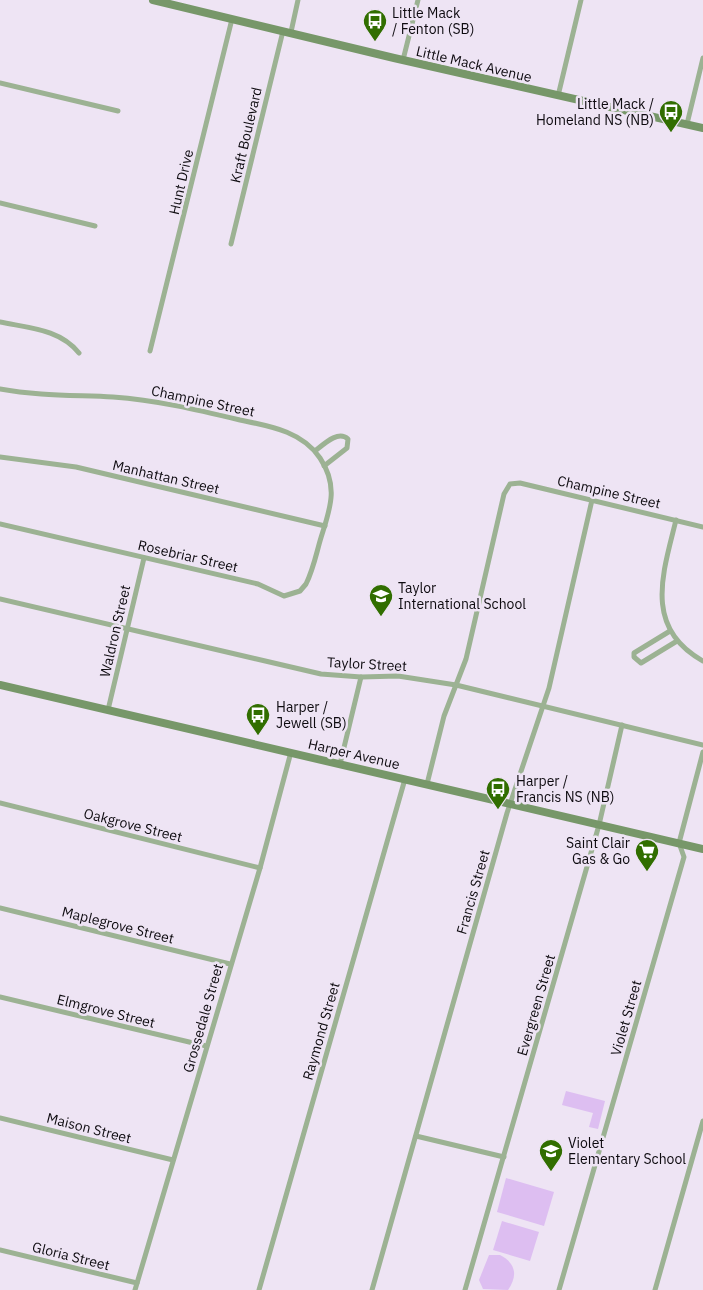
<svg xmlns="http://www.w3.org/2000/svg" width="703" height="1290" viewBox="0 0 703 1290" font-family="'IBM Plex Sans',sans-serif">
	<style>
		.green { fill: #ddbef1 }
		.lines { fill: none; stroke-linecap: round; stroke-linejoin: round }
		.minor { stroke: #9cb293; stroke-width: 5 }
		.secondary { stroke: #779769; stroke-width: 8 }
		.labels { text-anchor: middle; stroke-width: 5; stroke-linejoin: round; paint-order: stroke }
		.poi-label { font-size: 14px; fill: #0d0a0f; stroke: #eee4f4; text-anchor: start }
		.street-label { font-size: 14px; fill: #0d0a0f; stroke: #eee4f4 }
	</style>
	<rect width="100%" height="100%" fill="#eee4f4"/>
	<!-- green -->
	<g class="green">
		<polygon points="566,1091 605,1101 598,1129 589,1127 593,1113 562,1105"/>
		<polygon points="506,1178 554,1192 544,1226 497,1212"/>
		<polygon points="502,1221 539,1232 530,1261 493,1250"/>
		<path d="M489,1255H500C516,1263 518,1276 508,1290L483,1289L479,1280Z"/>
	</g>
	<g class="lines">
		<!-- minor -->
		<g class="minor">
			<polyline points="291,32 298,0"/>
			<polyline points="403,60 418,0"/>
			<polyline points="0,83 118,111"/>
			<polyline points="558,96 581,0"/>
			<polyline points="687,124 703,58"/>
			<polyline points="0,203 95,226"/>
			<polyline points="231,244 283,31"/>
			<path d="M0,322C29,328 60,329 79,353"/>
			<polyline points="150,351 232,19"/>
			<path d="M0,389C38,396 75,395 113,397C156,400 198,410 240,420C269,426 302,431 320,458C340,488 329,511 320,541C316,555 313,570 306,584L300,591L284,596L258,584L0,524"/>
			<path d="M315,451C324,444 338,430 348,439L347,448L324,466"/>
			<polyline points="0,457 76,467 325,526"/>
			<path d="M676,520C663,573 643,628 703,661"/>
			<polyline points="0,599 321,674 361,677 398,676 456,685 703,745"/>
			<polyline points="670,631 634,653 634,657 641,663 677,641"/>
			<polyline points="108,710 144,558"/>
			<polyline points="340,764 361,677"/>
			<polyline points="427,784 444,716 466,659 504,494 510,484 520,483 703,527"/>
			<polyline points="0,803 260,868"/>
			<polyline points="0,908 230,964"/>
			<polyline points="0,997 206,1046"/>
			<polyline points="0,1118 173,1160"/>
			<polyline points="416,1136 504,1157"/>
			<polyline points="0,1250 137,1283"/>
			<polyline points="135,1290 260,868 291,752"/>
			<polyline points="259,1290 405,779"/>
			<polyline points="372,1290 507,813 549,688 592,500"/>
			<polyline points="465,1290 599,825 622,725"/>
			<polyline points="559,1290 684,857 679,843 703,752"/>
			<polyline points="655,1290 703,1121"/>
		</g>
		<!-- secondary -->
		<g class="secondary">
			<polyline points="153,0 394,58 703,128"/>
			<polyline points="0,685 703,849"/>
		</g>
	</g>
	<!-- icons -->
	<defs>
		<g id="bus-pin" transform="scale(1.25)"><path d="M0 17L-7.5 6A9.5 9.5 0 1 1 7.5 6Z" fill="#316e00" stroke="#eee4f4"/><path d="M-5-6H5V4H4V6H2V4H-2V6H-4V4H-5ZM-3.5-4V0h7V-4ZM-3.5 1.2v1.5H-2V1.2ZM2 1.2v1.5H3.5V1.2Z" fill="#fff"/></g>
		<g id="school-pin" transform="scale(1.25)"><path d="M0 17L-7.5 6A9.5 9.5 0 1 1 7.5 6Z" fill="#316e00" stroke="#eee4f4"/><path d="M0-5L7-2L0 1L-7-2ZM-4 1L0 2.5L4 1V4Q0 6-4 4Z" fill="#fff"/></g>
		<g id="supermarket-pin" transform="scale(1.25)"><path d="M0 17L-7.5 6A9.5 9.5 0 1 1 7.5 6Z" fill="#316e00" stroke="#eee4f4"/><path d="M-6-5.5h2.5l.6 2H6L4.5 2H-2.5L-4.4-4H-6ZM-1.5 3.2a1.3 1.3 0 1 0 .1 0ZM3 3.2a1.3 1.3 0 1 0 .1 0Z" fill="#fff"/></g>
	</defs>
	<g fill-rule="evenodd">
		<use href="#bus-pin" x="375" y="21"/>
		<use href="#bus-pin" x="671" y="112"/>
		<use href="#school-pin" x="381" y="596"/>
		<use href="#bus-pin" x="258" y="715"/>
		<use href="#bus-pin" x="498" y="789"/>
		<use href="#supermarket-pin" x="647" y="851"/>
		<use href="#school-pin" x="551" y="1151"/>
	</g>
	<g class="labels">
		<!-- poi labels -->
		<g class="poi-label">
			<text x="392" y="18">Little Mack<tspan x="392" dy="16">/ Fenton (SB)</tspan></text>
			<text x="654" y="109" text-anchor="end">Little Mack /<tspan x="654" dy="16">Homeland NS (NB)</tspan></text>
			<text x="398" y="593">Taylor<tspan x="398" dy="16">International School</tspan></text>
			<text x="276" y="712">Harper /<tspan x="276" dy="16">Jewell (SB)</tspan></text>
			<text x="516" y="786">Harper /<tspan x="516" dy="16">Francis NS (NB)</tspan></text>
			<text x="630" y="848" text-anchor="end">Saint Clair<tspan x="630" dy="16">Gas &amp; Go</tspan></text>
			<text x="568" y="1148">Violet<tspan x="568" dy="16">Elementary School</tspan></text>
		</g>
		<!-- street labels -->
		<g class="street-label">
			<text transform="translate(474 64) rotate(13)" y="5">Little Mack Avenue</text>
			<text transform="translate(246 135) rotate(-77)" y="5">Kraft Boulevard</text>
			<text transform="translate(181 182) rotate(-77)" y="5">Hunt Drive</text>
			<text transform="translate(203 401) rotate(12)" y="5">Champine Street</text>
			<text transform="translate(166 477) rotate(13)" y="5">Manhattan Street</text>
			<text transform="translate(609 492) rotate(13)" y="5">Champine Street</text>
			<text transform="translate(188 556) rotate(13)" y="5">Rosebriar Street</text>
			<text transform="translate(115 631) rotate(-77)" y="5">Waldron Street</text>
			<text transform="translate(367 664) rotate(3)" y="5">Taylor Street</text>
			<text transform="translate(354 754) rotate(13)" y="5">Harper Avenue</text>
			<text transform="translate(133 825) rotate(14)" y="5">Oakgrove Street</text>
			<text transform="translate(473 892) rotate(-74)" y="5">Francis Street</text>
			<text transform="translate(118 925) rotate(14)" y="5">Maplegrove Street</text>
			<text transform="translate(536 1005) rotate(-74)" y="5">Evergreen Street</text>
			<text transform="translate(106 1011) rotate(14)" y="5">Elmgrove Street</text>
			<text transform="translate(203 1018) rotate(-74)" y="5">Grossedale Street</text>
			<text transform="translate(626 1018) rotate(-74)" y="5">Violet Street</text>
			<text transform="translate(321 1031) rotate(-74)" y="5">Raymond Street</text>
			<text transform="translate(89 1128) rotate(14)" y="5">Maison Street</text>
			<text transform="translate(71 1256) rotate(14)" y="5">Gloria Street</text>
		</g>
	</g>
</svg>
